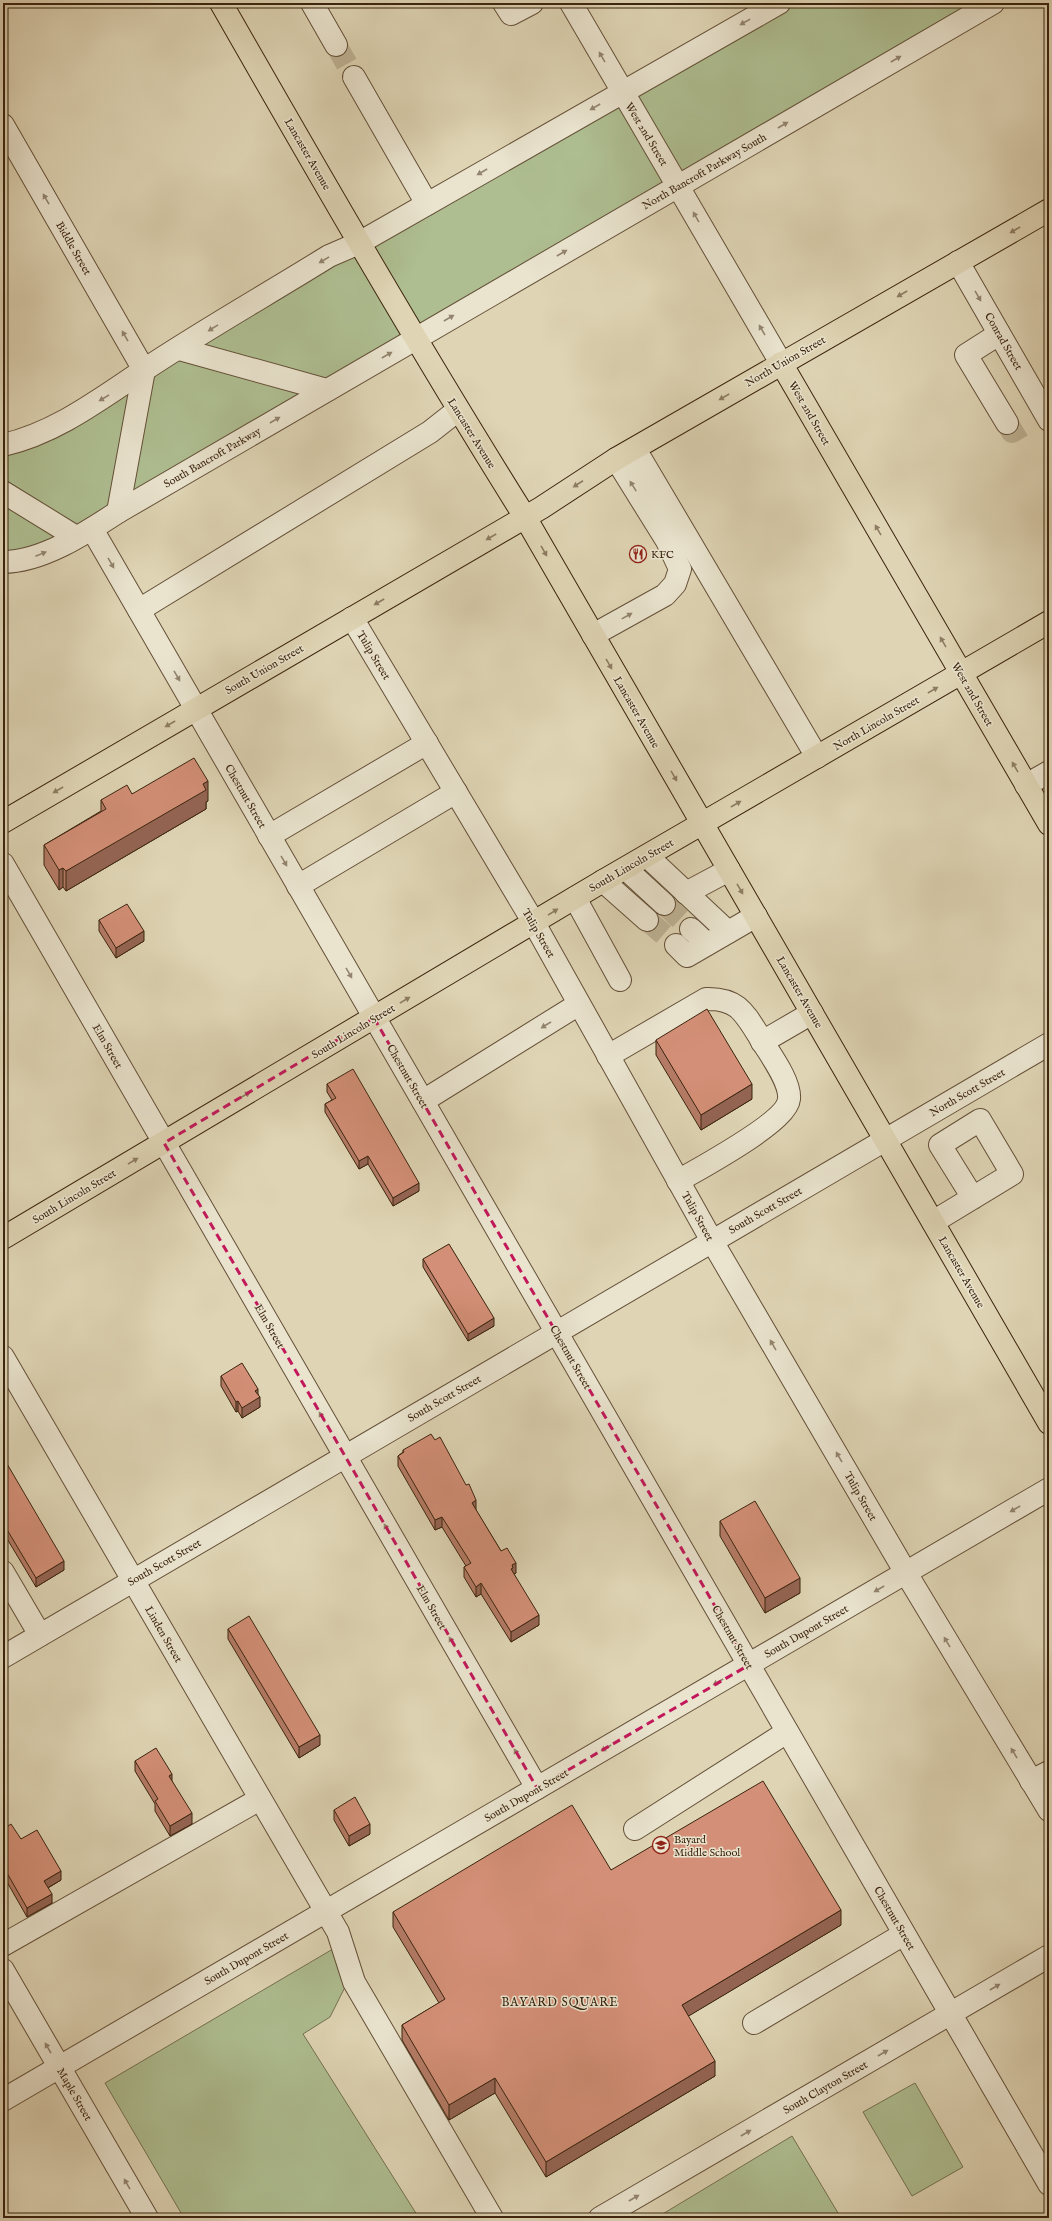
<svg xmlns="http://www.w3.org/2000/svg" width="1052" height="2221" viewBox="0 0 1052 2221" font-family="'IM FELL English',serif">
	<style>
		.green { fill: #aebe91; stroke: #747150 }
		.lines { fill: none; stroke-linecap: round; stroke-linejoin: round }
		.minor-tunnel { stroke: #beb294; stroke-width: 22; stroke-dasharray: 22 11; stroke-linecap: butt }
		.minor-casing { stroke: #645038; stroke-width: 24 }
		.major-casing { stroke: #3b240e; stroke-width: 24 }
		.minor { stroke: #eae4cf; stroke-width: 22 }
		.major { stroke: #dfd5b5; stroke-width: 22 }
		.wall { fill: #b57b66; stroke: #3b240e }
		.shaded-wall { fill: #946453; stroke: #3b240e }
		.building { fill: #d38f77; stroke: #3b240e }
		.oneway { fill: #92846e }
		.oneway2 { fill: #8d7c62 }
		.marked { fill: none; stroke: #c2185b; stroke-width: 3; stroke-dasharray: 8 5; stroke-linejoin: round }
		.labels { text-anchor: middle; stroke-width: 3; stroke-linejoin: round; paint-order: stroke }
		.street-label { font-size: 11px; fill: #3b240e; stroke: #eae4cf }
		.poi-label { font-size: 11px; fill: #3b240e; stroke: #eae4cf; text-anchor: start }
		.neighbourhood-label { font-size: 12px; letter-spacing: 1px; fill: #3b240e; stroke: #eae4cf }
	</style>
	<rect width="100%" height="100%" fill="#dfd5b5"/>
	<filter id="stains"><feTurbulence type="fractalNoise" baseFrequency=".005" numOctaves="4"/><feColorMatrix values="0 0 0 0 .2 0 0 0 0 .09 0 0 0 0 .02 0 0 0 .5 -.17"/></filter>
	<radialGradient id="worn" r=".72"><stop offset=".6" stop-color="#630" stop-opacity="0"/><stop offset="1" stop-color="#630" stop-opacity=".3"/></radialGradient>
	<!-- green -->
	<g class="green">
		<polygon points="779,3 993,3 118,512 3,562 3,445"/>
		<polygon points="338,1946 346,1985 330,2017 303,2034 419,2218 184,2218 105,2083"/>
		<polygon points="915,2083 963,2167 912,2196 863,2112"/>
		<polygon points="792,2136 841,2218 656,2218"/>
	</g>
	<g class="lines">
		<!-- minor-tunnel -->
		<g class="minor-tunnel">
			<polyline points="336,45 354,77"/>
			<polyline points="1007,423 1012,432 1029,422"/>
			<polyline points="664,904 691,929"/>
			<polyline points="647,920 676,945"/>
		</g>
		<!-- minor casing -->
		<g class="minor-casing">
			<g id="minor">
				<polyline points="312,3 336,45"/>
				<polyline points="504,3 511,14 532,3"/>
				<polyline points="571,3 781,363"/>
				<polyline points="354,77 427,204"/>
				<polyline points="3,125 144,370 118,512"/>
				<polyline points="958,262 1049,420"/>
				<polyline points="999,334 966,355 1007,423"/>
				<polyline points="179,349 327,390"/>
				<path d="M3,445C56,433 100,399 144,370C204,330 268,294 329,256L359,243L779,3"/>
				<polyline points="635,449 817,757"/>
				<polyline points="3,492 76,537"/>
				<polyline points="92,529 1049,2184"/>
				<path d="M3,562C42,562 86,533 118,512L993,3"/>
				<polyline points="139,610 430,432 458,410"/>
				<polyline points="352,618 534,923 712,1241 906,1573 1049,1810"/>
				<polyline points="593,635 665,595 675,584 680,569 667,541 616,459"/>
				<polyline points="1026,785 1049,772"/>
				<polyline points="269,836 427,743"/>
				<polyline points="647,856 728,932"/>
				<polyline points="3,864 537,1788"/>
				<polyline points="626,869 664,904"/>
				<polyline points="603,881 647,920"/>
				<polyline points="298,886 456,792"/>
				<polyline points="686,893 729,870"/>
				<polyline points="575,898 620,980"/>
				<polyline points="691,929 707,944"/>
				<polyline points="676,945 687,956 756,916"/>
				<polyline points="762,1042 812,1013"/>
				<path d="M608,1056L706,999C737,998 744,1012 759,1036C768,1052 791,1081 789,1099C787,1122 700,1168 678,1181"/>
				<polyline points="423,1101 579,1004"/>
				<polyline points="933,1222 1012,1174 980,1120 940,1145 973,1198"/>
				<polyline points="3,1357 338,1932 354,1982 492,2218"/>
				<polyline points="3,1572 40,1635"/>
				<polyline points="3,1657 1049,1044"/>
				<polyline points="1031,1781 1049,1772"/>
				<polyline points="635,1829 787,1732"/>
				<polyline points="3,1945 260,1799"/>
				<polyline points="3,1970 147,2218"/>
				<polyline points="754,2023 904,1934"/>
				<polyline points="3,2100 1049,1489"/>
				<polyline points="600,2218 1049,1956"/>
			</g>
		</g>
		<!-- major casing -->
		<g class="major-casing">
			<g id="major">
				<path d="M221,3C320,176 419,348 525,517L1049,1423"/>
				<polyline points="781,363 1049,824"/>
				<polyline points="3,822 541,508 616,459 1049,210"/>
				<polyline points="3,1238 603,881 1049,622"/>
			</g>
		</g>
		<!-- minor -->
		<use href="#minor" class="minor"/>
		<!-- major -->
		<use href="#major" class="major"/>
	</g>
	<!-- wall -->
	<g class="wall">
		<polygon points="132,794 208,801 206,802 206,809 66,891 63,887 59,890 44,865 44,845 101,811 101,800"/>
		<polygon points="99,920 144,941 116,958 99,931"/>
		<polygon points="656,1040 752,1099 701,1130 656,1055"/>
		<polygon points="327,1084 419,1191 393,1206 368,1164 359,1169 325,1112 325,1104 332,1100 327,1092"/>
		<polygon points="423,1259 494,1326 468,1341 423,1267"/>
		<polygon points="221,1376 258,1394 260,1407 242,1418 238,1411 236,1412 221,1386"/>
		<polygon points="403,1450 476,1510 501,1551 516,1573 514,1574 539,1625 511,1642 481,1594 476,1597 464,1577 464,1567 466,1566 442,1527 435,1530 398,1466 398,1456 403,1452"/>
		<polygon points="3,1457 64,1570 36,1587 3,1532"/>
		<polygon points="720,1521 800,1593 765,1613 720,1536"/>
		<polygon points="228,1629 320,1745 299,1758 228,1639"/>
		<polygon points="135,1761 172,1781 192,1824 170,1836 155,1811 155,1804 135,1771"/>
		<polygon points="334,1810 370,1834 349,1846 334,1820"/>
		<polygon points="3,1818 8,1826 61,1880 48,1888 52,1903 27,1917 3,1875"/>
		<polygon points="611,1870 841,1925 688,2016 715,2076 546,2177 495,2093 449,2120 402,2040 402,2025 439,2003 393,1927 393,1912"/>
	</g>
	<!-- shaded-wall -->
	<g class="shaded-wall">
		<polygon points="208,781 208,801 206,802 206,809 66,891 66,871"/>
		<polygon points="63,868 63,887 59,890 59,870"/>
		<polygon points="144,931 144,941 116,958 116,948"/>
		<polygon points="752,1084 752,1099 701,1130 701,1115"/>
		<polygon points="368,1156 368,1164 359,1169 359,1161"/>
		<polygon points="419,1183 419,1191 393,1206 393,1198"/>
		<polygon points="494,1318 494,1326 468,1341 468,1334"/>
		<polygon points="258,1389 258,1398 260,1397 260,1407 242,1418 242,1408 255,1391"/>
		<polygon points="238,1401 238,1411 236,1412 236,1402"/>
		<polygon points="476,1500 476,1510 472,1503"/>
		<polygon points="442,1517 442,1527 435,1530 435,1520"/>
		<polygon points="64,1561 64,1570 36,1587 36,1578"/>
		<polygon points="516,1563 516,1573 513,1574 511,1579 512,1565"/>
		<polygon points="800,1578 800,1593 765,1613 765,1598"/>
		<polygon points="481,1583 481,1594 476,1597 476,1587"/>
		<polygon points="539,1615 539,1625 511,1642 511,1632"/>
		<polygon points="320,1735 320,1745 299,1758 299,1747"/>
		<polygon points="172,1774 172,1784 169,1776"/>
		<polygon points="192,1813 192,1824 170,1836 170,1826"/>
		<polygon points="370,1824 370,1834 349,1846 349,1836"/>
		<polygon points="61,1871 61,1880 44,1890 44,1881"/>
		<polygon points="52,1894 52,1903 27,1917 27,1908"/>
		<polygon points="841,1910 841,1925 682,2020 682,2005"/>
		<polygon points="715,2061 715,2076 546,2177 546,2162"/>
		<polygon points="495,2078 495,2093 449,2120 449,2105"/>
	</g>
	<!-- building -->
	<g class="building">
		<polygon points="194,758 208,781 203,784 206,790 66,871 63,868 59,870 44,845 106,809 101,800 127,785 132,794"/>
		<polygon points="127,904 144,931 116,948 99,920"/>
		<polygon points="707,1009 752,1084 701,1115 656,1040"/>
		<polygon points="353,1069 419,1183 393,1198 368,1156 359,1161 325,1104 336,1098 327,1084"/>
		<polygon points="449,1244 494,1318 468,1334 423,1259"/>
		<polygon points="242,1363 258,1389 255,1391 260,1397 242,1408 238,1401 236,1402 221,1376"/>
		<polygon points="431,1434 435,1440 440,1437 466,1485 469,1484 476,1500 472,1503 501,1551 507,1548 516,1563 512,1565 513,1568 511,1569 539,1615 511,1632 481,1583 476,1587 464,1567 471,1563 442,1517 435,1520 398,1456 404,1452 403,1450"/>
		<polygon points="3,1457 64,1561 36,1578 3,1523"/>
		<polygon points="755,1501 800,1578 765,1598 720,1521"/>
		<polygon points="249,1616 320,1735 299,1747 228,1629"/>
		<polygon points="156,1748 172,1774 169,1776 192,1813 170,1826 155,1801 158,1799 135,1761"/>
		<polygon points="763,1781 841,1910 682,2005 715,2061 546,2162 495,2078 449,2105 402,2025 445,1999 393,1912 572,1805 611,1870"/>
		<polygon points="355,1797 370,1824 349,1836 334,1810"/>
		<polygon points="3,1818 8,1826 11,1824 21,1839 37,1830 61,1871 44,1881 52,1894 27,1908 3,1866"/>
	</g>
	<!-- one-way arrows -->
	<defs><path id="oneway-solid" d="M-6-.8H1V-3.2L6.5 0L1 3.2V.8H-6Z"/></defs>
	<g class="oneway">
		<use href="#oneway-solid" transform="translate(745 22) rotate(151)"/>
		<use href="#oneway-solid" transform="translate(602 57) rotate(-120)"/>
		<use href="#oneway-solid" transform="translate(896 59) rotate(-30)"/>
		<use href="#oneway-solid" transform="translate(595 107) rotate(150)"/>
		<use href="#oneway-solid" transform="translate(783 125) rotate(-30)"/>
		<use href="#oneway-solid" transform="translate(482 172) rotate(150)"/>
		<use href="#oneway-solid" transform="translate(46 199) rotate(-120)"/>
		<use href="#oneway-solid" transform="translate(696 217) rotate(-120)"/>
		<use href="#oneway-solid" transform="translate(562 253) rotate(-30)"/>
		<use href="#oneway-solid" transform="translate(324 260) rotate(149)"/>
		<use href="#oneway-solid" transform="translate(978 296) rotate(60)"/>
		<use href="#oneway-solid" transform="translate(449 318) rotate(-30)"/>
		<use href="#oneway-solid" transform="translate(213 328) rotate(148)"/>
		<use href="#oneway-solid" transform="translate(762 330) rotate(-120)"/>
		<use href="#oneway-solid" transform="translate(125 336) rotate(-120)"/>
		<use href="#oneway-solid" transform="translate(387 355) rotate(-30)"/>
		<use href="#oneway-solid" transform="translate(104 398) rotate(149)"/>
		<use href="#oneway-solid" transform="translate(275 420) rotate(-30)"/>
		<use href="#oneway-solid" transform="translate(633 486) rotate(-122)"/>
		<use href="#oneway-solid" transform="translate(41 554) rotate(-22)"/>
		<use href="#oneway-solid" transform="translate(111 563) rotate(60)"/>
		<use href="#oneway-solid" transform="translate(627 616) rotate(-29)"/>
		<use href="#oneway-solid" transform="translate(177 676) rotate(60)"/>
		<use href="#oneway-solid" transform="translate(284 861) rotate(60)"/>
		<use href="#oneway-solid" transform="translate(349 973) rotate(60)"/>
		<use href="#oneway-solid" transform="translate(546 1025) rotate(148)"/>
		<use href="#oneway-solid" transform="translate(773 1345) rotate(-120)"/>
		<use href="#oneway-solid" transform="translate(322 1417) rotate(-120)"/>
		<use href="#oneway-solid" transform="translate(839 1457) rotate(-120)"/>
		<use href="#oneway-solid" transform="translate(1015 1509) rotate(150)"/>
		<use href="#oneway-solid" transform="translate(387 1529) rotate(-120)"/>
		<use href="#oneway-solid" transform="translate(879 1589) rotate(150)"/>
		<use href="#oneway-solid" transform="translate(452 1642) rotate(-120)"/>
		<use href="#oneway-solid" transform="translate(947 1642) rotate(-121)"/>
		<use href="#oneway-solid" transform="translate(718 1682) rotate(150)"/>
		<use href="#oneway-solid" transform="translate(606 1748) rotate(150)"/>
		<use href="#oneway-solid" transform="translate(1014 1753) rotate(-121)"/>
		<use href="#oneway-solid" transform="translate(517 1754) rotate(-120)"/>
		<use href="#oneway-solid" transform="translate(995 1987) rotate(-30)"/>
		<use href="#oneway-solid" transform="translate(48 2048) rotate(-120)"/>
		<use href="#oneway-solid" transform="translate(883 2053) rotate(-30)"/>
		<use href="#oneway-solid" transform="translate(746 2133) rotate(-30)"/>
		<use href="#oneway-solid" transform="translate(127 2184) rotate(-120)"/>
		<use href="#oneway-solid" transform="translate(634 2198) rotate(-30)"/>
	</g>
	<g class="oneway2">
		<use href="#oneway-solid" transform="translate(1015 230) rotate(150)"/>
		<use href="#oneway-solid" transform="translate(902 294) rotate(150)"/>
		<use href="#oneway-solid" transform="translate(724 397) rotate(150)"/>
		<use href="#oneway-solid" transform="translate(578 484) rotate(147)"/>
		<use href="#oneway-solid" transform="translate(878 530) rotate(-120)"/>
		<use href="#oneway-solid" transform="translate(491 537) rotate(150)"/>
		<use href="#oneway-solid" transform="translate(544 551) rotate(60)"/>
		<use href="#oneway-solid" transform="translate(379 602) rotate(150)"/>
		<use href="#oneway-solid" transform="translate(943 642) rotate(-120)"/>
		<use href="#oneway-solid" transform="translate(609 664) rotate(60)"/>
		<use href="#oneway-solid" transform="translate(933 690) rotate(-30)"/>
		<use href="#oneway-solid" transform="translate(170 724) rotate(150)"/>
		<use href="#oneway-solid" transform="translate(1015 767) rotate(-120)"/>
		<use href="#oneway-solid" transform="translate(674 776) rotate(60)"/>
		<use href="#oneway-solid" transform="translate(58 790) rotate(150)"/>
		<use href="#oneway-solid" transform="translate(736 804) rotate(-30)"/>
		<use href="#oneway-solid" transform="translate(740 889) rotate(60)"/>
		<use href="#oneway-solid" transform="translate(553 912) rotate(-32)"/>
		<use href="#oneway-solid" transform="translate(405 1000) rotate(-31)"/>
		<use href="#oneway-solid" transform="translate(245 1095) rotate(-31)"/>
		<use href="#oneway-solid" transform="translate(133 1161) rotate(-31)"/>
	</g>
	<!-- marked area -->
	<path class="marked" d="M374,1018L749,1665L537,1788L164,1143Z"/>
	<!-- icons -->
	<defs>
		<g id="restaurant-ring" transform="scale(0.9)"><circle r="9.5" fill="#eae4cf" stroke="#8f2418" stroke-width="1.5"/><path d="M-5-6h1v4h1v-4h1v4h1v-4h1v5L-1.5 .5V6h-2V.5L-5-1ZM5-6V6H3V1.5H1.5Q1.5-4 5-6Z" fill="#8f2418"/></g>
		<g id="school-ring" transform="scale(0.9)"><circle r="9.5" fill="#eae4cf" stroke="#8f2418" stroke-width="1.5"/><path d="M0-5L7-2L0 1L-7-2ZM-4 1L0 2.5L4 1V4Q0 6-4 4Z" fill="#8f2418"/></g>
	</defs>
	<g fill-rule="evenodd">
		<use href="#restaurant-ring" x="638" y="554"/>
		<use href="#school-ring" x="661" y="1845"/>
	</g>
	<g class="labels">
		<!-- street labels -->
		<g class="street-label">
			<text transform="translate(647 134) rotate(59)" y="4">West 2nd Street</text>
			<text transform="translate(308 154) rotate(60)" y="4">Lancaster Avenue</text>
			<text transform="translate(704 171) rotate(-30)" y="4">North Bancroft Parkway South</text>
			<text transform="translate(74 248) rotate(60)" y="4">Biddle Street</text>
			<text transform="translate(1004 341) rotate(60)" y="4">Conrad Street</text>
			<text transform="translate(785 361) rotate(-30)" y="4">North Union Street</text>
			<text transform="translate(810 413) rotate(60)" y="4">West 2nd Street</text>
			<text transform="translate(472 433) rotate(58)" y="4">Lancaster Avenue</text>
			<text transform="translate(212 457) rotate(-30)" y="4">South Bancroft Parkway</text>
			<text transform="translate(374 655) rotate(59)" y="4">Tulip Street</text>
			<text transform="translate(264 669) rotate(-30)" y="4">South Union Street</text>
			<text transform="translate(973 694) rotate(60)" y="4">West 2nd Street</text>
			<text transform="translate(637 712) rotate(60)" y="4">Lancaster Avenue</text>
			<text transform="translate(876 723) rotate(-30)" y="4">North Lincoln Street</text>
			<text transform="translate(246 796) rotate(60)" y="4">Chestnut Street</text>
			<text transform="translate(631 865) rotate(-30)" y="4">South Lincoln Street</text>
			<text transform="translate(539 933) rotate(60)" y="4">Tulip Street</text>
			<text transform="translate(800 992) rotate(60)" y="4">Lancaster Avenue</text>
			<text transform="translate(353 1031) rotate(-31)" y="4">South Lincoln Street</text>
			<text transform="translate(108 1046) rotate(60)" y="4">Elm Street</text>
			<text transform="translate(408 1076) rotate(60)" y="4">Chestnut Street</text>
			<text transform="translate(967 1092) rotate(-30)" y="4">North Scott Street</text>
			<text transform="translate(74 1196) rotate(-31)" y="4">South Lincoln Street</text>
			<text transform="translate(765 1210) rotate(-30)" y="4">South Scott Street</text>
			<text transform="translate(698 1216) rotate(61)" y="4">Tulip Street</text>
			<text transform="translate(962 1272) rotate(60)" y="4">Lancaster Avenue</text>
			<text transform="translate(270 1326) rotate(60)" y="4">Elm Street</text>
			<text transform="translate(571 1357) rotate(60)" y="4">Chestnut Street</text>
			<text transform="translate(444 1398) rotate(-30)" y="4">South Scott Street</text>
			<text transform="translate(861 1496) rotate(60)" y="4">Tulip Street</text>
			<text transform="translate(164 1562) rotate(-30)" y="4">South Scott Street</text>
			<text transform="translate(432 1607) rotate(60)" y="4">Elm Street</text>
			<text transform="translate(806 1631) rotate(-30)" y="4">South Dupont Street</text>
			<text transform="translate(164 1634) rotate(60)" y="4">Linden Street</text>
			<text transform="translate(733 1637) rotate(60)" y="4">Chestnut Street</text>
			<text transform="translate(526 1795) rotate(-30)" y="4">South Dupont Street</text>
			<text transform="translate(895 1918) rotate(60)" y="4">Chestnut Street</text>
			<text transform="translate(246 1958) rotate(-30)" y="4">South Dupont Street</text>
			<text transform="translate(825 2087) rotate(-30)" y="4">South Clayton Street</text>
			<text transform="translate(75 2094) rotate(60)" y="4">Maple Street</text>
		</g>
		<!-- poi labels -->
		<g class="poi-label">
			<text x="651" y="558">KFC</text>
			<text x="674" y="1843">Bayard<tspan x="674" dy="13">Middle School</tspan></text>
		</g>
		<!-- neighbourhood labels -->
		<g class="neighbourhood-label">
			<text x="560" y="2006">BAYARD SQUARE</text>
		</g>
	</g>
	<!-- margin -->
	<rect width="1052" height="2221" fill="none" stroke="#dfd5b5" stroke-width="16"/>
	<rect x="4" y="4" width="1044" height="2213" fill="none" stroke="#3b240e" stroke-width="2"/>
	<rect x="8" y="8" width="1036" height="2205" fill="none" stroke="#3b240e"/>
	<rect width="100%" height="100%" filter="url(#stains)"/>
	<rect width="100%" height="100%" fill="url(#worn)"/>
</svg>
